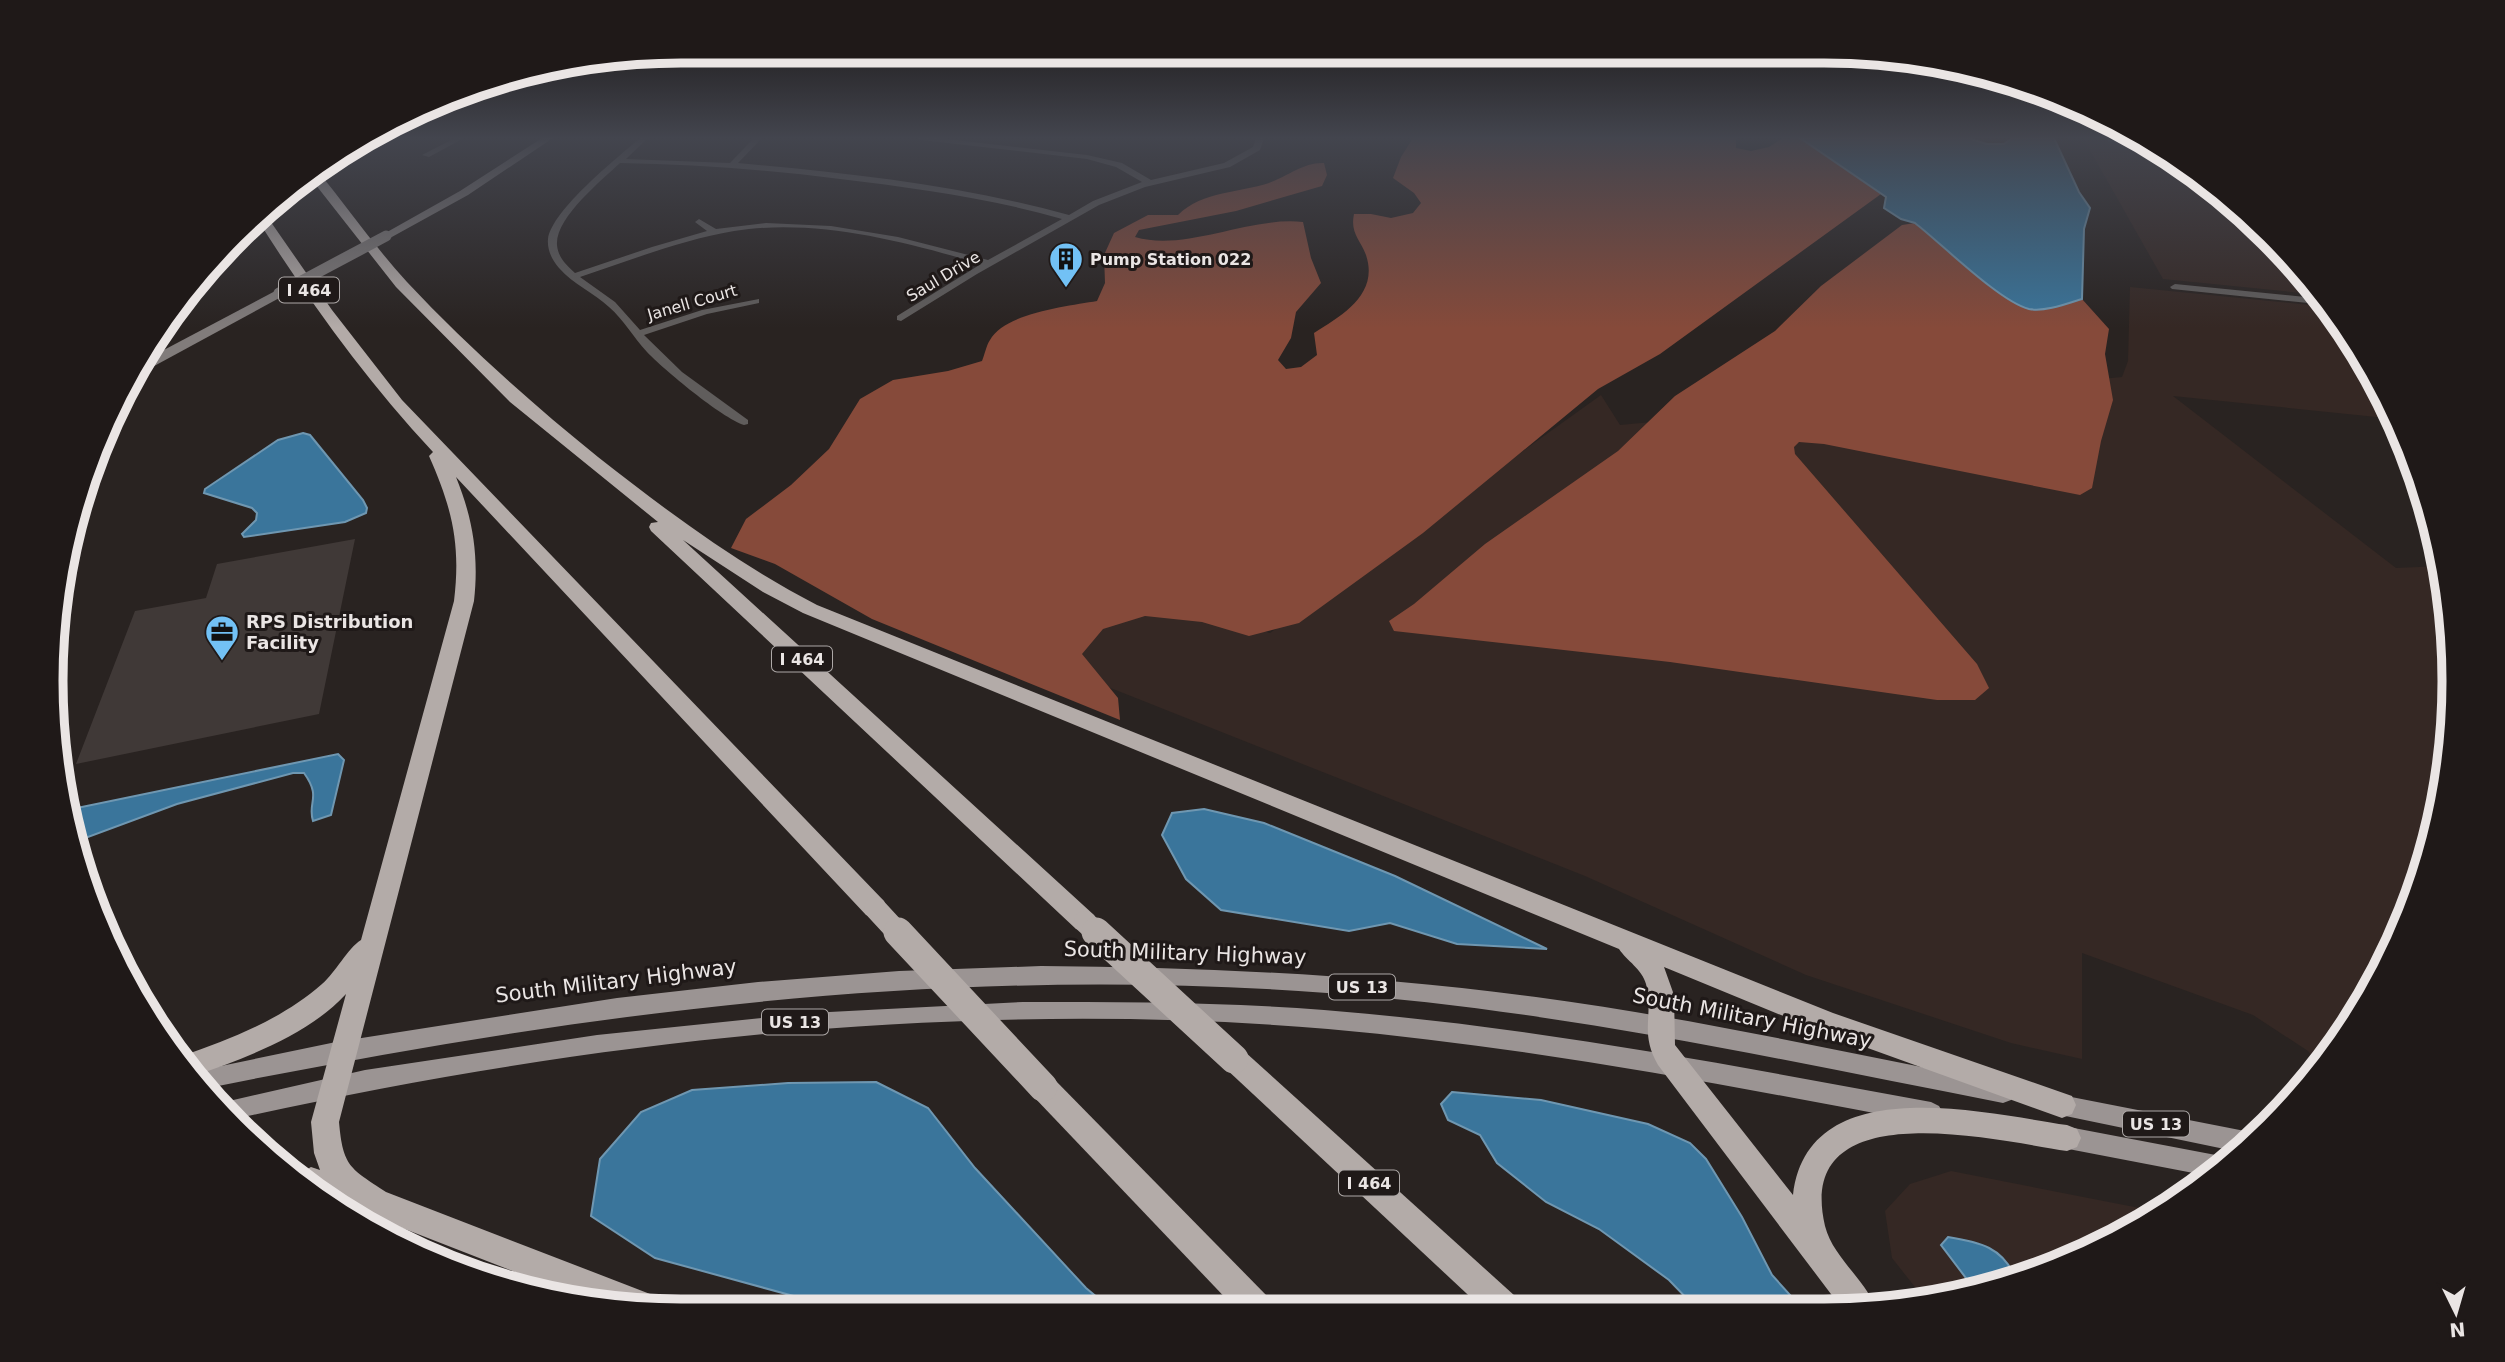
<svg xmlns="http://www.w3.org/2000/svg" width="2505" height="1362" viewBox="0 0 2505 1362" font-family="'DejaVu Sans',sans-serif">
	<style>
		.built { fill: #352824 }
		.forest { fill: #864a3a }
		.water { fill: #3a759b; stroke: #6f97b1; stroke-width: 2 }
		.building { fill: #403937 }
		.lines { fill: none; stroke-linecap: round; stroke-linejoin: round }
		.minor { fill: #605d5c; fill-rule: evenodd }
		.secondary { fill: #817c7b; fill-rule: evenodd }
		.primary { fill: #9b9493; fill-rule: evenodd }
		.motorway { fill: #b3aba8; fill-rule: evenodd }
		.secondary-bridge { stroke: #817c7b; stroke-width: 11 }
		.motorway-bridge-far1 { stroke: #b3aba8; stroke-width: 22 }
		.motorway-bridge { stroke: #b3aba8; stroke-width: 29 }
		.labels { text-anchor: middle; stroke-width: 6; stroke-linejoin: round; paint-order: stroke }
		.far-poi-label { font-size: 16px; font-weight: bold; fill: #eae5e4; stroke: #1f1918; text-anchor: start }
		.far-street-label { font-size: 16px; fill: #eae5e4; stroke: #1f1918 }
		.shield { fill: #1f1918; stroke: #ada8a7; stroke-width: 2 }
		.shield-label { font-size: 16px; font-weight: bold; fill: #eae5e4 }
		.poi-label { font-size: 18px; font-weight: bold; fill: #eae5e4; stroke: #1f1918; text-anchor: start }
		.near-street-label { font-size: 21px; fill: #eae5e4; stroke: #1f1918 }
		.rim { fill: none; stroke: #eae5e4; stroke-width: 9 }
	</style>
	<rect width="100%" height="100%" fill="#292321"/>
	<!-- built -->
	<g class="built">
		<polygon points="2083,138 2142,138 2239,207 2322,295 2163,279"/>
		<polygon points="2130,287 2330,307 2389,402 2396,419 2173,396 2396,568 2441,566 2453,639 2449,763 2421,883 2370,996 2318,1064 2308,1051 2253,1015 2082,953 2082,1059 2011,1043 1806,975 1585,876 856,587 1177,604 1270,633 1601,395 1620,425 2122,377 2128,361"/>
		<polygon points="1951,1171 2160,1212 2027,1278 1926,1301 1892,1258 1885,1211 1910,1184"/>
	</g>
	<!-- forest -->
	<g class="forest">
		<path d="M1413,138H1736V148L1751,151L1769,147L1781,139L1800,138L1881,194L1660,354L1598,389L1423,533L1299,623L1249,636L1202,622L1145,616L1103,629L1082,654L1118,698L1120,720L872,619L775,564L731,548L746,519L791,485L829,449L860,399L893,380L948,371L982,361C985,354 986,346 990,340C1005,313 1068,306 1097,301L1105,283L1104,255L1114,233L1148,215H1178C1202,191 1239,193 1269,183C1288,176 1304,162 1324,163L1327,175L1322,186L1236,211L1139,230L1135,237C1186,252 1249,216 1303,222L1311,258L1321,283L1296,312L1291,338L1278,360L1286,369L1301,367L1317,355L1314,333C1343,315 1379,294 1366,255C1360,239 1350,233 1354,214H1371L1391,218L1413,213L1421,203L1414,193L1393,178L1401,157Z"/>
		<path d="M1915,223C1942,244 2000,302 2029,309C2045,312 2066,304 2082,299L2109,329L2105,354L2113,400L2101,441L2092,488L2080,495L1824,444L1799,442L1794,447L1795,454L1977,664L1989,688L1975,700H1937L1670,662L1394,631L1389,621L1414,604L1485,544L1618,451L1675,396L1775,331L1821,286L1902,225Z"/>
	</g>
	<!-- water -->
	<g class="water">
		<path d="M1800,138H1968L1987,144H2004L2012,138H2054L2079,192L2090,208L2084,229L2082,299C2066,304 2045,312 2029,309C2000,302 1942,244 1915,223L1901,219L1884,208L1886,197Z"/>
		<polygon points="2116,138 2142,138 2203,181 2156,162 2154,154 2142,146 2108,140"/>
		<polygon points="303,433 310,435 363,500 367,508 366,513 345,522 244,537 242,534 256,520 257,513 252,508 204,493 205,489 278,440"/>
		<path d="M338,754L344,760L331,815L313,821C307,802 322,798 304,773H293L177,804L80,840L72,809Z"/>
		<polygon points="1204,809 1264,823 1395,876 1547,949 1457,944 1390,923 1349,931 1221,910 1186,879 1162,835 1172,813"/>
		<polygon points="876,1082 928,1108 975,1168 1086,1288 1110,1308 841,1309 655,1258 591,1216 600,1159 641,1112 692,1090 788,1083"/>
		<polygon points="1452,1092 1541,1100 1648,1124 1690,1143 1706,1159 1742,1217 1772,1275 1800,1306 1695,1307 1669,1280 1599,1229 1546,1202 1497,1163 1480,1135 1448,1120 1441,1104"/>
		<path d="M1948,1237C1979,1242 2004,1247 2016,1280L1975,1290L1941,1245Z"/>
	</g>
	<!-- building -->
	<polygon class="building" points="355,539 319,714 76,764 135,611 206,598 217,564"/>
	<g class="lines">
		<!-- minor -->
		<g class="minor">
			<polygon points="455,138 464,138 429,157 422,155"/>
			<path d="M640,138H648L626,159L730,163L754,138H762L738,163C849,173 961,185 1069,215L1093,201L1142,182L1116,167L1087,159L921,140L917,138H938L1087,155L1122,163L1151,180L1224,163L1253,147L1256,138H1264L1260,150L1230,167L1145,187L1099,205L977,274L901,321L897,320V316L981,264C903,241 815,218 734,231C681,240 631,260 580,277L615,302L640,330L702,310L759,299V303L707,314L644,335L682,372L748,420V424L744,425C722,418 663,369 647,352C633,337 624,320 609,307C594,293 573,284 559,268C552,260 547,250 548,239C552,210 617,158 640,138ZM620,163C694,164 767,170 840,179C915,188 989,198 1062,219L988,260L898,237L831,226L766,223L716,229L699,219L695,222L707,231L652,247L575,273C566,265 558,257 557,245C555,218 602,180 620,163Z"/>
			<polygon points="2175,284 2325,299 2328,305 2172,289 2170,287"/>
		</g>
		<!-- secondary -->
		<g class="secondary">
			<polygon points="542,138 553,138 468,195 390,238 380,236 460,191"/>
			<polygon points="279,289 285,293 283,296 145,371 138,372 143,361"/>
		</g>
		<!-- primary -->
		<g class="primary">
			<path d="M1041,966C1207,967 1371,975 1536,997C1693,1018 1848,1053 2003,1083L2011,1086L2015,1093L2011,1100L2003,1103C1779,1059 1556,1010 1327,993C942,964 579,1013 203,1089L192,1072L336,1042L617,998L758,982L899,971Z"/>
			<path d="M1023,1002C1123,1002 1224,1002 1324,1010C1528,1026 1730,1065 1931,1102L1939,1106L1943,1113L1939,1120L1931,1124C1731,1086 1531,1047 1328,1029C969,998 585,1040 235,1119L216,1104L365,1070L597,1035L810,1013Z"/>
			<polygon points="2051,1093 2250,1132 2259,1136 2239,1152 2051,1113 2043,1110 2039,1103 2043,1096"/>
			<polygon points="2058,1125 2221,1156 2230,1159 2209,1176 2058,1147 2050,1144 2046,1136 2050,1128"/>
		</g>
		<!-- motorway -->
		<g class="motorway">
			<path d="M317,170C347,207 375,247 407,282C466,345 531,403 598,457C668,512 738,564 817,605L1833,1013L2072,1096L2076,1105L2072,1114L2062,1118L1815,1029L1664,967L1674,995L1675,1045L1793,1195C1808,1069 1984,1113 2067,1125L2077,1129L2081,1138L2077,1147L2067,1151C1998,1141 1793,1090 1825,1226C1833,1257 1862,1276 1875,1306H1840L1658,1065C1639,1032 1654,1016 1646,984C1642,969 1627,961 1619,949L803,613L763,592L683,540L1094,915L1098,922L1094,929L1085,932L1076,929L651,531L649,527L651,523L658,522L510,402L396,287L308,175Z"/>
			<path d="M266,215L332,310L402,400L884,901L887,908L884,915L875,918L866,915L456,477C473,519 479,556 474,601L339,1122C343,1167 350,1168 386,1192L663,1299L668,1310H640L592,1302L338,1203L300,1173L311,1167L320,1170L314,1153L311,1122L346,994C307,1036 247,1057 194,1076L182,1056C232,1038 281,1020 322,984C336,972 347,949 361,940L454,601C461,544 452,508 429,456L433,452C367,381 311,304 259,222Z"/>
			<polygon points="1234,1047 1244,1051 1515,1296 1520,1307 1481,1307 1224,1067 1220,1059 1224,1051"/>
			<polygon points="1043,1075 1053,1078 1268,1297 1273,1308 1235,1308 1033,1096 1029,1087 1033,1078"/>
		</g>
		<!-- secondary-bridge -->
		<polyline class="secondary-bridge" points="279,293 386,236"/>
		<!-- motorway-bridge-far1 -->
		<g class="motorway-bridge-far1">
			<polyline points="875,908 899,934"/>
			<polyline points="1085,922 1098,934"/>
		</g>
		<!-- motorway-bridge -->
		<g class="motorway-bridge">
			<polyline points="898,932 1043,1087"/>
			<polyline points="1096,932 1234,1059"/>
		</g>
	</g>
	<!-- sky -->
	<linearGradient id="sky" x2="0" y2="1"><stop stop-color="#171312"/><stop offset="0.42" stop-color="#43454e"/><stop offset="1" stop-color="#43454e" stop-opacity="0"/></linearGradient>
	<rect width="2505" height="328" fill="url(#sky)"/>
	<!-- icons -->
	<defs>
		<g id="building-pin" transform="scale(1.75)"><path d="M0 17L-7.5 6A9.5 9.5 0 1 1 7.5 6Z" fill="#72c1f5" stroke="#1f1918"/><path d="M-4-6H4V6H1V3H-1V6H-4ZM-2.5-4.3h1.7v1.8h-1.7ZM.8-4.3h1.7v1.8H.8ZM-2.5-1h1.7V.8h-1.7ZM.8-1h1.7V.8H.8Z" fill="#111"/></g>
		<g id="office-pin" transform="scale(1.75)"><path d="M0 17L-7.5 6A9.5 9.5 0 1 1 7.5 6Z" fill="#72c1f5" stroke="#1f1918"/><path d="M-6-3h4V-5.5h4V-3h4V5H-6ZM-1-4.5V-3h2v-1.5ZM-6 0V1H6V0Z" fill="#111"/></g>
	</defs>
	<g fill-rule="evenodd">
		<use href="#building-pin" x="1066" y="259"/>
		<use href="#office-pin" x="222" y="632"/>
	</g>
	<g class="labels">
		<!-- far-poi labels -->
		<g class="far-poi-label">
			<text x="1090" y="265">Pump Station 022</text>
		</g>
		<!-- far-street labels -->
		<g class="far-street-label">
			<text transform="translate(943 276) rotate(-31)" y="6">Saul Drive</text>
			<text transform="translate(692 302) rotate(-16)" y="6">Janell Court</text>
		</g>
		<!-- shield labels -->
		<g class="shield">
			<rect x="279" y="277.5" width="60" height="25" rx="5"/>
			<rect x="772" y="646.5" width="60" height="25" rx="5"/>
			<rect x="1329" y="974.5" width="66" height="25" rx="5"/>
			<rect x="762" y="1009.5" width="66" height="25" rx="5"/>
			<rect x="2123" y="1111.5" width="66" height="25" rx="5"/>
			<rect x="1339" y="1170.5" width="60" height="25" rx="5"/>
		</g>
		<g class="shield-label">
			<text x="309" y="296">I 464</text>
			<text x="802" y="665">I 464</text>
			<text x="1362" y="993">US 13</text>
			<text x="795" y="1028">US 13</text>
			<text x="2156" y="1130">US 13</text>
			<text x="1369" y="1189">I 464</text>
		</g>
		<!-- poi labels -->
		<g class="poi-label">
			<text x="246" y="628">RPS Distribution<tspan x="246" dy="21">Facility</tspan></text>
		</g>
		<!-- near-street labels -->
		<g class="near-street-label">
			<text transform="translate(1185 953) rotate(2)" y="7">South Military Highway</text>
			<text transform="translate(616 981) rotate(-7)" y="7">South Military Highway</text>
			<text transform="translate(1752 1018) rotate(11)" y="7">South Military Highway</text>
		</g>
	</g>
	<!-- crop -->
	<path d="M0 0H2505V1362H0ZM681 63H1824A618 618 0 0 1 2442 681V681A618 618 0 0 1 1824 1299H681A618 618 0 0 1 63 681V681A618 618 0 0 1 681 63Z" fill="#1f1918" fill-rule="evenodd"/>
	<path class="rim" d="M681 63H1824A618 618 0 0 1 2442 681V681A618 618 0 0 1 1824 1299H681A618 618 0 0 1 63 681V681A618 618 0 0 1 681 63Z"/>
	<!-- north arrow -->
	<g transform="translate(2456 1313) rotate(175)" stroke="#1f1918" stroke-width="5" paint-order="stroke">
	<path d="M0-5L12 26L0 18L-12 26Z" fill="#eae5e4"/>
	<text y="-10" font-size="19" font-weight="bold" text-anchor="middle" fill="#eae5e4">N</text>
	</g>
</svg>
